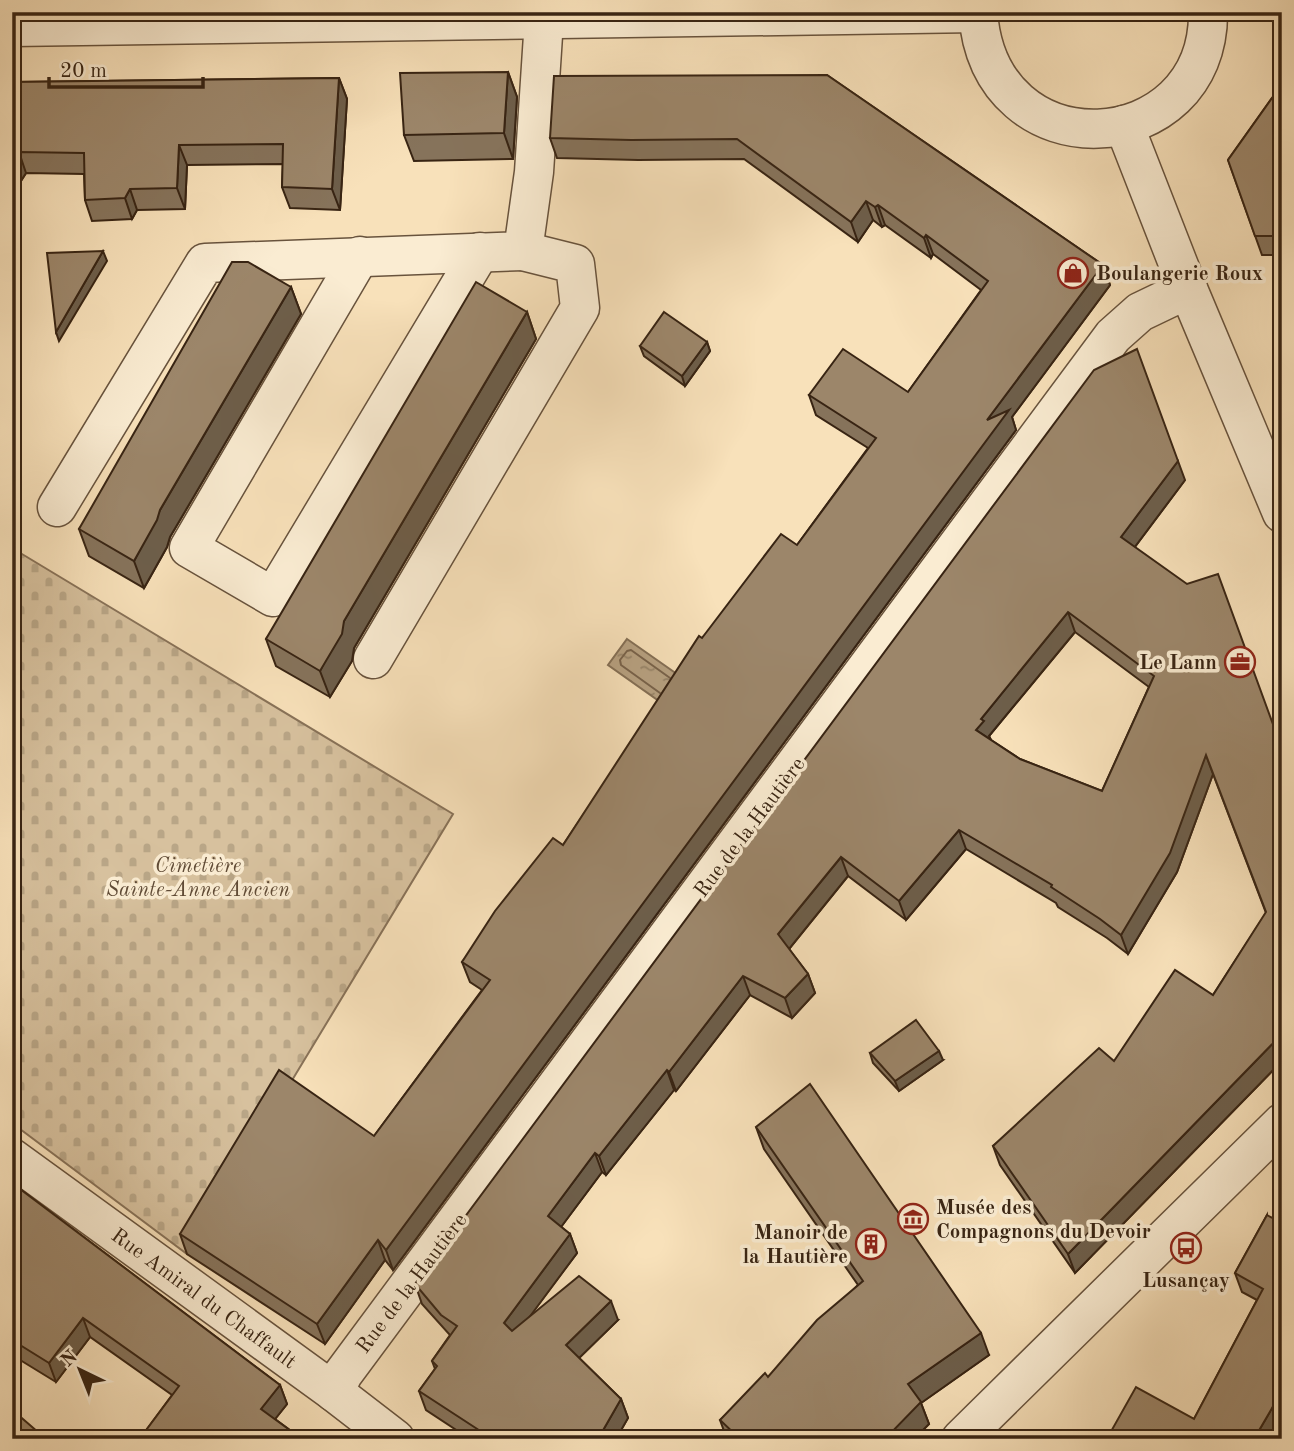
<svg xmlns="http://www.w3.org/2000/svg" width="1294" height="1451" viewBox="0 0 1294 1451" font-family="'Old Standard TT',serif">
	<style>
		.cemetery { fill: url(#cemetery-stones); stroke: #887258; stroke-width: 2 }
		.water { fill: url(#water-ripples); stroke: #846f55; stroke-width: 2 }
		.lines { fill: none; stroke-linecap: round; stroke-linejoin: round }
		.shore { stroke: #78624a; stroke-width: 2 }
		.minor-casing { stroke: #68533d; stroke-width: 41 }
		.minor { stroke: #faecd2; stroke-width: 38 }
		.wall { fill: #86735b; stroke: #382413; stroke-width: 2; fill-rule: evenodd }
		.shaded-wall { fill: #6d5e4a; stroke: #382413; stroke-width: 2 }
		.building { fill: #9c866a; stroke: #382413; stroke-width: 2; fill-rule: evenodd }
		.labels { text-anchor: middle; stroke-width: 7; stroke-linejoin: round; paint-order: stroke }
		.poi-label { font-size: 21px; font-weight: bold; fill: #382413; stroke: #faecd2; text-anchor: start }
		.street-label { font-size: 21px; fill: #382413; stroke: #faecd2 }
		.park-label { font-size: 21px; font-style: italic; fill: #604b36; stroke: #faecd2 }
	</style>
	<defs>
		<pattern id="cemetery-stones" width="16" height="16" patternUnits="userSpaceOnUse" patternTransform="scale(1.75)"><rect width="16" height="16" fill="#d7c19e"/><path d="M2 7V4a2 2 0 0 1 4 0v3zM10 15v-3a2 2 0 0 1 4 0v3z" fill="#b9a687"/></pattern>
		<pattern id="water-ripples" width="26" height="14" patternUnits="userSpaceOnUse" patternTransform="scale(1.75)"><rect width="26" height="14" fill="#b7a181"/><path d="M2 4q2-2 4 0t4 0M15 11q2-2 4 0t4 0" fill="none" stroke="#968368"/></pattern>
	</defs>
	<rect width="100%" height="100%" fill="#f8e1ba"/>
	<filter id="stains"><feTurbulence type="fractalNoise" baseFrequency=".00286" numOctaves="4"/><feColorMatrix values="0 0 0 0 .2 0 0 0 0 .09 0 0 0 0 .02 0 0 0 .5 -.17"/></filter>
	<radialGradient id="worn" r=".72"><stop offset=".6" stop-color="#630" stop-opacity="0"/><stop offset="1" stop-color="#630" stop-opacity=".3"/></radialGradient>
	<!-- cemetery -->
	<polygon class="cemetery" points="12,548 453,814 187,1254 12,1123"/>
	<!-- water -->
	<polygon class="water" points="627,639 684,679 666,706 608,665"/>
	<g class="lines">
		<!-- shore -->
		<polyline class="shore" points="660,693 621,665 620,660 627,651 631,650 670,678"/>
		<!-- minor casing -->
		<g class="minor-casing">
			<g id="minor">
				<path d="M978,12C989,175 1210,160 1208,12"/>
				<polyline points="12,27 978,13"/>
				<polyline points="1124,125 1188,289 1282,513"/>
				<polyline points="360,256 189,548 273,597 480,252"/>
				<polyline points="57,507 205,263 523,251 534,172 544,20"/>
				<polyline points="373,659 580,308 575,264 523,251"/>
				<polyline points="12,1158 334,1392 395,1439"/>
				<polyline points="334,1392 343,1374 1113,336 1140,312 1188,289"/>
				<polyline points="961,1439 1282,1123"/>
			</g>
		</g>
		<!-- minor -->
		<use href="#minor" class="minor"/>
	</g>
	<!-- wall -->
	<g class="wall">
		<polygon points="508,72 517,97 513,159 414,161 404,135"/>
		<polygon points="827,75 1103,265 1110,285 1012,417 1016,430 393,1270 385,1260 325,1344 187,1254 180,1234 374,1136 482,990 470,982 462,962 563,845 702,638 797,545 868,448 816,415 809,395 908,392 981,290 933,254 931,258 885,225 882,227 873,220 858,242 744,159 638,160 557,158 550,138"/>
		<polygon points="339,78 347,99 340,210 290,208 282,187 283,164 187,165 185,209 137,210 132,219 92,221 85,200 84,174 26,173 12,195 12,82"/>
		<polygon points="1282,84 1282,255 1262,255 1228,160"/>
		<polygon points="291,287 301,314 170,537 167,547 144,588 89,556 79,529"/>
		<polygon points="527,312 536,339 354,648 352,661 330,697 276,666 266,639"/>
		<polygon points="707,342 710,351 685,386 644,356 640,346"/>
		<path d="M1185,480L1135,547L1282,749V1061L1075,1273L1000,1165L993,1146L1114,1061L1213,995L1266,913L1213,774L1177,872L1128,954L1107,938L1058,907L1056,903L966,849L906,920L848,876L789,949L808,974L815,993L792,1018L750,995L676,1091L674,1090L606,1175L602,1172L561,1227L570,1234L577,1253L529,1317L618,1320L579,1358L621,1399L628,1418L616,1439H470L426,1410L419,1391L435,1369L432,1361L450,1335L422,1304L415,1284ZM1075,632L1149,687L1102,791L1020,759L991,740L989,736Z"/>
		<polygon points="870,1053 943,1060 899,1091 873,1063"/>
		<polygon points="756,1127 989,1355 921,1403 929,1424 914,1439 727,1439 720,1420 768,1377 858,1285 764,1149"/>
		<polygon points="12,1183 280,1385 287,1404 275,1419 302,1439 141,1439 141,1437 172,1395 90,1337 56,1382 12,1355"/>
		<polygon points="1267,1215 1272,1439 1110,1439 1109,1435 1194,1419 1257,1300 1242,1292 1235,1273"/>
	</g>
	<!-- shaded-wall -->
	<g class="shaded-wall">
		<polygon points="508,72 517,97 513,159 504,133"/>
		<polygon points="339,78 347,99 340,210 332,189"/>
		<polygon points="179,145 187,165 185,209 177,188"/>
		<polygon points="19,152 26,173 12,195 12,163"/>
		<polygon points="130,189 137,210 132,219 125,198"/>
		<polygon points="866,201 873,220 858,242 851,222"/>
		<polygon points="878,205 885,225 882,227 875,207"/>
		<polygon points="926,235 933,254 931,258 924,238"/>
		<polygon points="103,251 107,261 59,341 56,332"/>
		<polygon points="1103,265 1110,285 1012,417 1016,430 393,1270 386,1250 987,420"/>
		<polygon points="291,287 301,314 170,537 167,547 144,588 134,561 160,510"/>
		<polygon points="527,312 536,339 354,648 352,661 330,697 320,671 344,621"/>
		<polygon points="707,342 710,351 685,386 682,376"/>
		<polygon points="1178,461 1185,480 1128,556 1121,537"/>
		<polygon points="1068,612 1075,632 989,736 991,740 976,730 981,719"/>
		<polygon points="1206,755 1213,774 1177,872 1128,954 1121,935"/>
		<polygon points="959,830 966,849 906,920 899,901"/>
		<polygon points="841,857 848,876 785,954 778,934"/>
		<polygon points="808,974 815,993 792,1018 785,998"/>
		<polygon points="743,976 750,995 676,1091 669,1072"/>
		<polygon points="1282,1034 1282,1061 1075,1273 1068,1254"/>
		<polygon points="939,1051 943,1060 899,1091 895,1081"/>
		<polygon points="667,1070 674,1090 606,1175 599,1156"/>
		<polygon points="595,1153 602,1172 555,1235 548,1216"/>
		<polygon points="570,1234 577,1253 511,1342 504,1323"/>
		<polygon points="378,1240 385,1260 325,1344 317,1324"/>
		<polygon points="611,1301 618,1320 573,1364 566,1345"/>
		<polygon points="83,1318 90,1337 56,1382 49,1363"/>
		<polygon points="981,1333 989,1355 921,1403 929,1424 914,1439 885,1439 908,1384"/>
		<polygon points="280,1385 287,1404 268,1428 261,1409"/>
		<polygon points="1282,1391 1282,1421 1272,1439 1254,1439"/>
		<polygon points="621,1399 628,1418 616,1439 598,1439"/>
	</g>
	<!-- building -->
	<g class="building">
		<polygon points="508,72 504,133 404,135 400,73"/>
		<polygon points="827,75 1103,265 987,420 1009,410 386,1250 378,1240 317,1324 180,1234 279,1070 374,1136 490,980 462,962 495,911 553,838 563,845 699,636 702,638 781,534 797,545 876,438 809,395 843,349 908,392 988,281 926,235 924,238 878,205 875,207 866,201 851,222 737,139 631,140 550,138 554,76"/>
		<polygon points="339,78 332,189 282,187 283,144 179,145 177,188 130,189 125,198 85,200 84,153 19,152 12,163 12,82"/>
		<polygon points="1282,84 1282,236 1255,236 1228,160"/>
		<polygon points="103,251 56,332 47,253"/>
		<polygon points="232,262 248,262 291,287 160,510 157,520 134,561 79,529"/>
		<polygon points="476,282 527,312 344,621 342,634 320,671 266,639"/>
		<polygon points="664,312 707,342 682,376 640,346"/>
		<path d="M1137,349L1178,461L1121,537L1187,584L1218,574L1282,749V1034L1068,1254L993,1146L1099,1048L1114,1061L1175,970L1213,995L1266,912L1206,755L1170,853L1121,935L1100,919L1051,887L1052,885L959,830L899,901L841,857L778,934L808,974L785,998L743,976L669,1072L667,1070L599,1156L595,1153L548,1216L570,1234L504,1323L512,1331L579,1276L611,1301L566,1345L621,1399L598,1439H492L488,1436L419,1391L437,1366L432,1361L457,1326L441,1315L415,1284L1094,370ZM1068,612L1154,676L1102,791L1020,759L976,730L984,721L981,719Z"/>
		<polygon points="916,1020 939,1051 895,1081 870,1053"/>
		<polygon points="810,1084 981,1333 908,1384 921,1402 885,1439 740,1439 720,1420 765,1373 768,1377 817,1320 863,1281 756,1127"/>
		<polygon points="12,1183 280,1385 261,1409 302,1439 142,1439 141,1437 179,1386 83,1318 49,1363 12,1340"/>
		<polygon points="1282,1210 1282,1391 1254,1439 1116,1439 1109,1435 1136,1387 1194,1419 1263,1289 1235,1273 1267,1215 1276,1220"/>
		<polygon points="16,1413 46,1439 12,1439 12,1418"/>
		<polygon points="342,1432 352,1439 336,1439"/>
	</g>
	<!-- icons -->
	<defs>
		<g id="shop-ring" transform="scale(1.575)"><circle r="9.5" fill="#faecd2" stroke="#8f2418" stroke-width="1.5"/><path d="M-5-2.5h2.3a2.7 3.5 0 0 1 5.4 0H5L5.5 6h-11ZM-1.5-2.5h3a1.5 2.3 0 0 0-3 0Z" fill="#8f2418"/></g>
		<g id="office-ring" transform="scale(1.575)"><circle r="9.5" fill="#faecd2" stroke="#8f2418" stroke-width="1.5"/><path d="M-6-3h4V-5.5h4V-3h4V5H-6ZM-1-4.5V-3h2v-1.5ZM-6 0V1H6V0Z" fill="#8f2418"/></g>
		<g id="museum-ring" transform="scale(1.575)"><circle r="9.5" fill="#faecd2" stroke="#8f2418" stroke-width="1.5"/><path d="M0-6L6-3V-2H-6V-3ZM-5-1h2V3h-2ZM-1-1h2V3h-2ZM3-1h2V3H3ZM-6 4H6V6H-6Z" fill="#8f2418"/></g>
		<g id="building-ring" transform="scale(1.575)"><circle r="9.5" fill="#faecd2" stroke="#8f2418" stroke-width="1.5"/><path d="M-4-6H4V6H1V3H-1V6H-4ZM-2.5-4.3h1.7v1.8h-1.7ZM.8-4.3h1.7v1.8H.8ZM-2.5-1h1.7V.8h-1.7ZM.8-1h1.7V.8H.8Z" fill="#8f2418"/></g>
		<g id="bus-ring" transform="scale(1.575)"><circle r="9.5" fill="#faecd2" stroke="#8f2418" stroke-width="1.5"/><path d="M-5-6H5V4H4V6H2V4H-2V6H-4V4H-5ZM-3.5-4V0h7V-4ZM-3.5 1.2v1.5H-2V1.2ZM2 1.2v1.5H3.5V1.2Z" fill="#8f2418"/></g>
	</defs>
	<g fill-rule="evenodd">
		<use href="#shop-ring" x="1073" y="273"/>
		<use href="#office-ring" x="1240" y="662"/>
		<use href="#museum-ring" x="913" y="1219"/>
		<use href="#building-ring" x="871" y="1244"/>
		<use href="#bus-ring" x="1186" y="1248"/>
	</g>
	<g class="labels">
		<!-- poi labels -->
		<g class="poi-label">
			<text x="1096" y="280">Boulangerie Roux</text>
			<text x="1217" y="669" text-anchor="end">Le Lann</text>
			<text x="936" y="1214">Musée des<tspan x="936" dy="24">Compagnons du Devoir</tspan></text>
			<text x="848" y="1239" text-anchor="end">Manoir de<tspan x="848" dy="24">la Hautière</tspan></text>
			<text x="1186" y="1287" text-anchor="middle">Lusançay</text>
		</g>
		<!-- street labels -->
		<g class="street-label">
			<text transform="translate(749 827) rotate(-53)" y="7">Rue de la Hautière</text>
			<text transform="translate(411 1283) rotate(-53)" y="7">Rue de la Hautière</text>
			<text transform="translate(204 1298) rotate(36)" y="7">Rue Amiral du Chaffault</text>
		</g>
		<!-- park labels -->
		<g class="park-label">
			<text x="198" y="872">Cimetière<tspan x="198" dy="24">Sainte-Anne Ancien</tspan></text>
		</g>
	</g>
	<!-- margin -->
	<rect width="1294" height="1451" fill="none" stroke="#f8e1ba" stroke-width="42"/>
	<rect x="14" y="14" width="1266" height="1423" fill="none" stroke="#382413" stroke-width="3.5"/>
	<rect x="21" y="21" width="1252" height="1409" fill="none" stroke="#382413" stroke-width="2"/>
	<!-- north arrow -->
	<g transform="translate(80 1370) rotate(317)" stroke="#faecd2" stroke-width="5" paint-order="stroke">
	<path d="M0-5L12 26L0 18L-12 26Z" fill="#382413"/>
	<text y="-10" font-size="19" font-weight="bold" text-anchor="middle" fill="#382413">N</text>
	</g>
	<!-- scale -->
	<path d="M49 77v10h154v-10" fill="none" stroke="#382413" stroke-width="3.5"/>
	<text x="60" y="77" font-size="21" fill="#382413" stroke="#faecd2" stroke-width="5" paint-order="stroke">20 m</text>
	<rect width="100%" height="100%" filter="url(#stains)"/>
	<rect width="100%" height="100%" fill="url(#worn)"/>
</svg>
